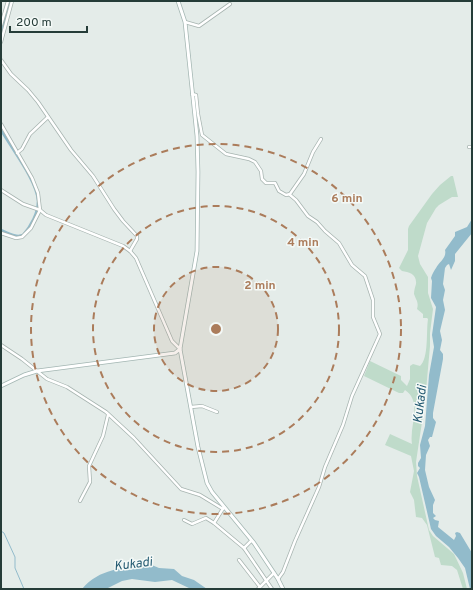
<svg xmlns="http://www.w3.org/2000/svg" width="473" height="590" viewBox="0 0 473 590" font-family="Overpass,sans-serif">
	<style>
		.green { fill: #bfdbca }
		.water { fill: #92bbcb }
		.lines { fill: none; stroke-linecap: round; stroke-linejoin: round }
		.stream { stroke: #92bbcb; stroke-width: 1 }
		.canal { stroke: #92bbcb; stroke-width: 2.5 }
		.street-casing { stroke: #a7b4b0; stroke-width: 4 }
		.secondary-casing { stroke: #a3b6b2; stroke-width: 4.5 }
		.street { stroke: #fff; stroke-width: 2.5 }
		.secondary { stroke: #fff; stroke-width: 3 }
		.ring { fill: none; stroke: #ab7c5b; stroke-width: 2; stroke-dasharray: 7 5 }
		.labels { text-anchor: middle; stroke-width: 3; stroke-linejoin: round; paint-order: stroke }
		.water-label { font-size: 13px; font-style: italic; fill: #255b72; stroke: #f4f9f7 }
		.centre { fill: #ab7c5b; stroke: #f4f9f7; stroke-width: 2 }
		.ring-label { font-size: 12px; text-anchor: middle; font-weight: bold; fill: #ab7c5b; stroke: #f4f9f7; stroke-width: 3; stroke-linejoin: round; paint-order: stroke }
	</style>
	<rect width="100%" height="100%" fill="#e4ece9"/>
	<!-- green -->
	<path class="green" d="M451,176H453L458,197H452L439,205L436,208L427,223L418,256L420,264L428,277V293L433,309L430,333V346L425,402L416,462L417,476L429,530L433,536L454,554L463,573L467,589H463L457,570L452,566L441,565L439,558L435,557L427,525L422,518L416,517L414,500L410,492L414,471L411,456L385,445L390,434L412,444C409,426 423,402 405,390L403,393H399L364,376L370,361L401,376V380L407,386L410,379V366L413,364L420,366C429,358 426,331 428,319L427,318H423V314L417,309C419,302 416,300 414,294C414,291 415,287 416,284C417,274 409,272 402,271L399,268L408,250V229L409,226L432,194L440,185Z"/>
	<!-- water -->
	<g class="water">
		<path d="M472,219V233L455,254V261L451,270L449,264L447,265L445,268L443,284L445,290L443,300L445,310L440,331L442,340L440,350L443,354V359L433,413V418L436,422L432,437H430L428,440L430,446L426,455L425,470L429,487L435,500L433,505V513L436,516L433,518L435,520L439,521L438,527L454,540L456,536L455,533L457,532L460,533L472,553V589H470L465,568L458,558L449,547L436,536L431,529L419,477L417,473L420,468L418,466V463L421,458L420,445L425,426L429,375L434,347L432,335L436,307L431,298L432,281L431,278C432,274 434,271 436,268C439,262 447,258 445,250L455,236V232L467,227Z"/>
		<path d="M147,563L159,568L174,569L182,576L194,580L207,589H191L172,580L155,582L132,579L122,581L106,589H82C100,568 122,569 147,563Z"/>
	</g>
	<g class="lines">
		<!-- stream -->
		<polyline class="stream" points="1,531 4,533 15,557 15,568 24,589"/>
		<!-- canal -->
		<g class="canal">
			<polyline points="1,34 10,1"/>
			<path d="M1,130C11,148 37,181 38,201C38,213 31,226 23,235C16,238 8,233 1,230"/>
		</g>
		<!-- street casing -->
		<g class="street-casing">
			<g id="street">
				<polyline points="185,22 199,26 230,4"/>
				<polyline points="1,25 8,1"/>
				<polyline points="1,42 12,1"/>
				<polyline points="1,60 11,74 28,90 38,102 71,150 93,176 114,209 123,221 137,236 137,239 130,251"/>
				<polyline points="192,94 196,95 198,114 202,135 226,154 249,159 255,162 261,171 262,179 266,183 275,183 279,191 286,195 290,194 304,174 313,152 321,139"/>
				<polyline points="1,124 32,178 38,193 40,210 31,228 22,237 16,238 1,233"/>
				<polyline points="469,147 472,147"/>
				<polyline points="17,153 22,149 30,134 48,117"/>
				<polyline points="1,190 23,204 40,210 46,215 123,246 130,251 136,258 172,341 180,349"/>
				<polyline points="1,345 22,359 47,379 67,387 106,412 134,438 181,489 200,495 223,509"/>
				<polyline points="191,407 202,406 217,412"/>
				<polyline points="80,501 90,482 89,466 103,436 108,415"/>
				<polyline points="224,507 214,523 244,548"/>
				<polyline points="184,520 192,524 206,518 214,523"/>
				<polyline points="251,541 244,548 272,589"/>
				<polyline points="239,560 260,587"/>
				<polyline points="278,579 283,572 295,541 319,487 325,467 343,425 352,396 380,334 373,317 373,300 365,276 352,265 339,243 325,231 317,222 308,216 296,200 290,195"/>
				<polyline points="258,589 274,573"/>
			</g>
		</g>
		<!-- secondary casing -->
		<g class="secondary-casing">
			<g id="secondary">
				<polyline points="180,349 198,447 207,483 212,492 254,543 278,579 283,589"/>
				<polyline points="1,386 24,375 37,371 175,353 180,349 197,251 198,172 197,136 185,22 178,1"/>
			</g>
		</g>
		<!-- street -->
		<use href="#street" class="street"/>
		<!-- secondary -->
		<use href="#secondary" class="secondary"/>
	</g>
	<!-- distance rings -->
	<circle cx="216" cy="329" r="62" fill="#ab7c5b" fill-opacity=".12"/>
	<g class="ring">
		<circle cx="216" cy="329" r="62"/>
		<circle cx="216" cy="329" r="123"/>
		<circle cx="216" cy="329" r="185"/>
	</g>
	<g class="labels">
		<!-- water labels -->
		<g class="water-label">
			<text transform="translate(419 404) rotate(-83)" y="5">Kukadi</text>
			<text transform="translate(133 563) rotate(-7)" y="5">Kukadi</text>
		</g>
	</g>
	<circle cx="216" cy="329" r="6" class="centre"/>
	<g class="ring-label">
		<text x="347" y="202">6 min</text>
		<text x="303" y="246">4 min</text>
		<text x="260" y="289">2 min</text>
	</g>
	<!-- border -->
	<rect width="473" height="590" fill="none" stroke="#253c38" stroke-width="4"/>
	<!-- scale -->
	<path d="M10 26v6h77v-6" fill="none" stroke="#253c38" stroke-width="2"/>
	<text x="16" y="26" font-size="12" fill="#253c38" stroke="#f4f9f7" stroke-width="3" paint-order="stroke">200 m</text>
</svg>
